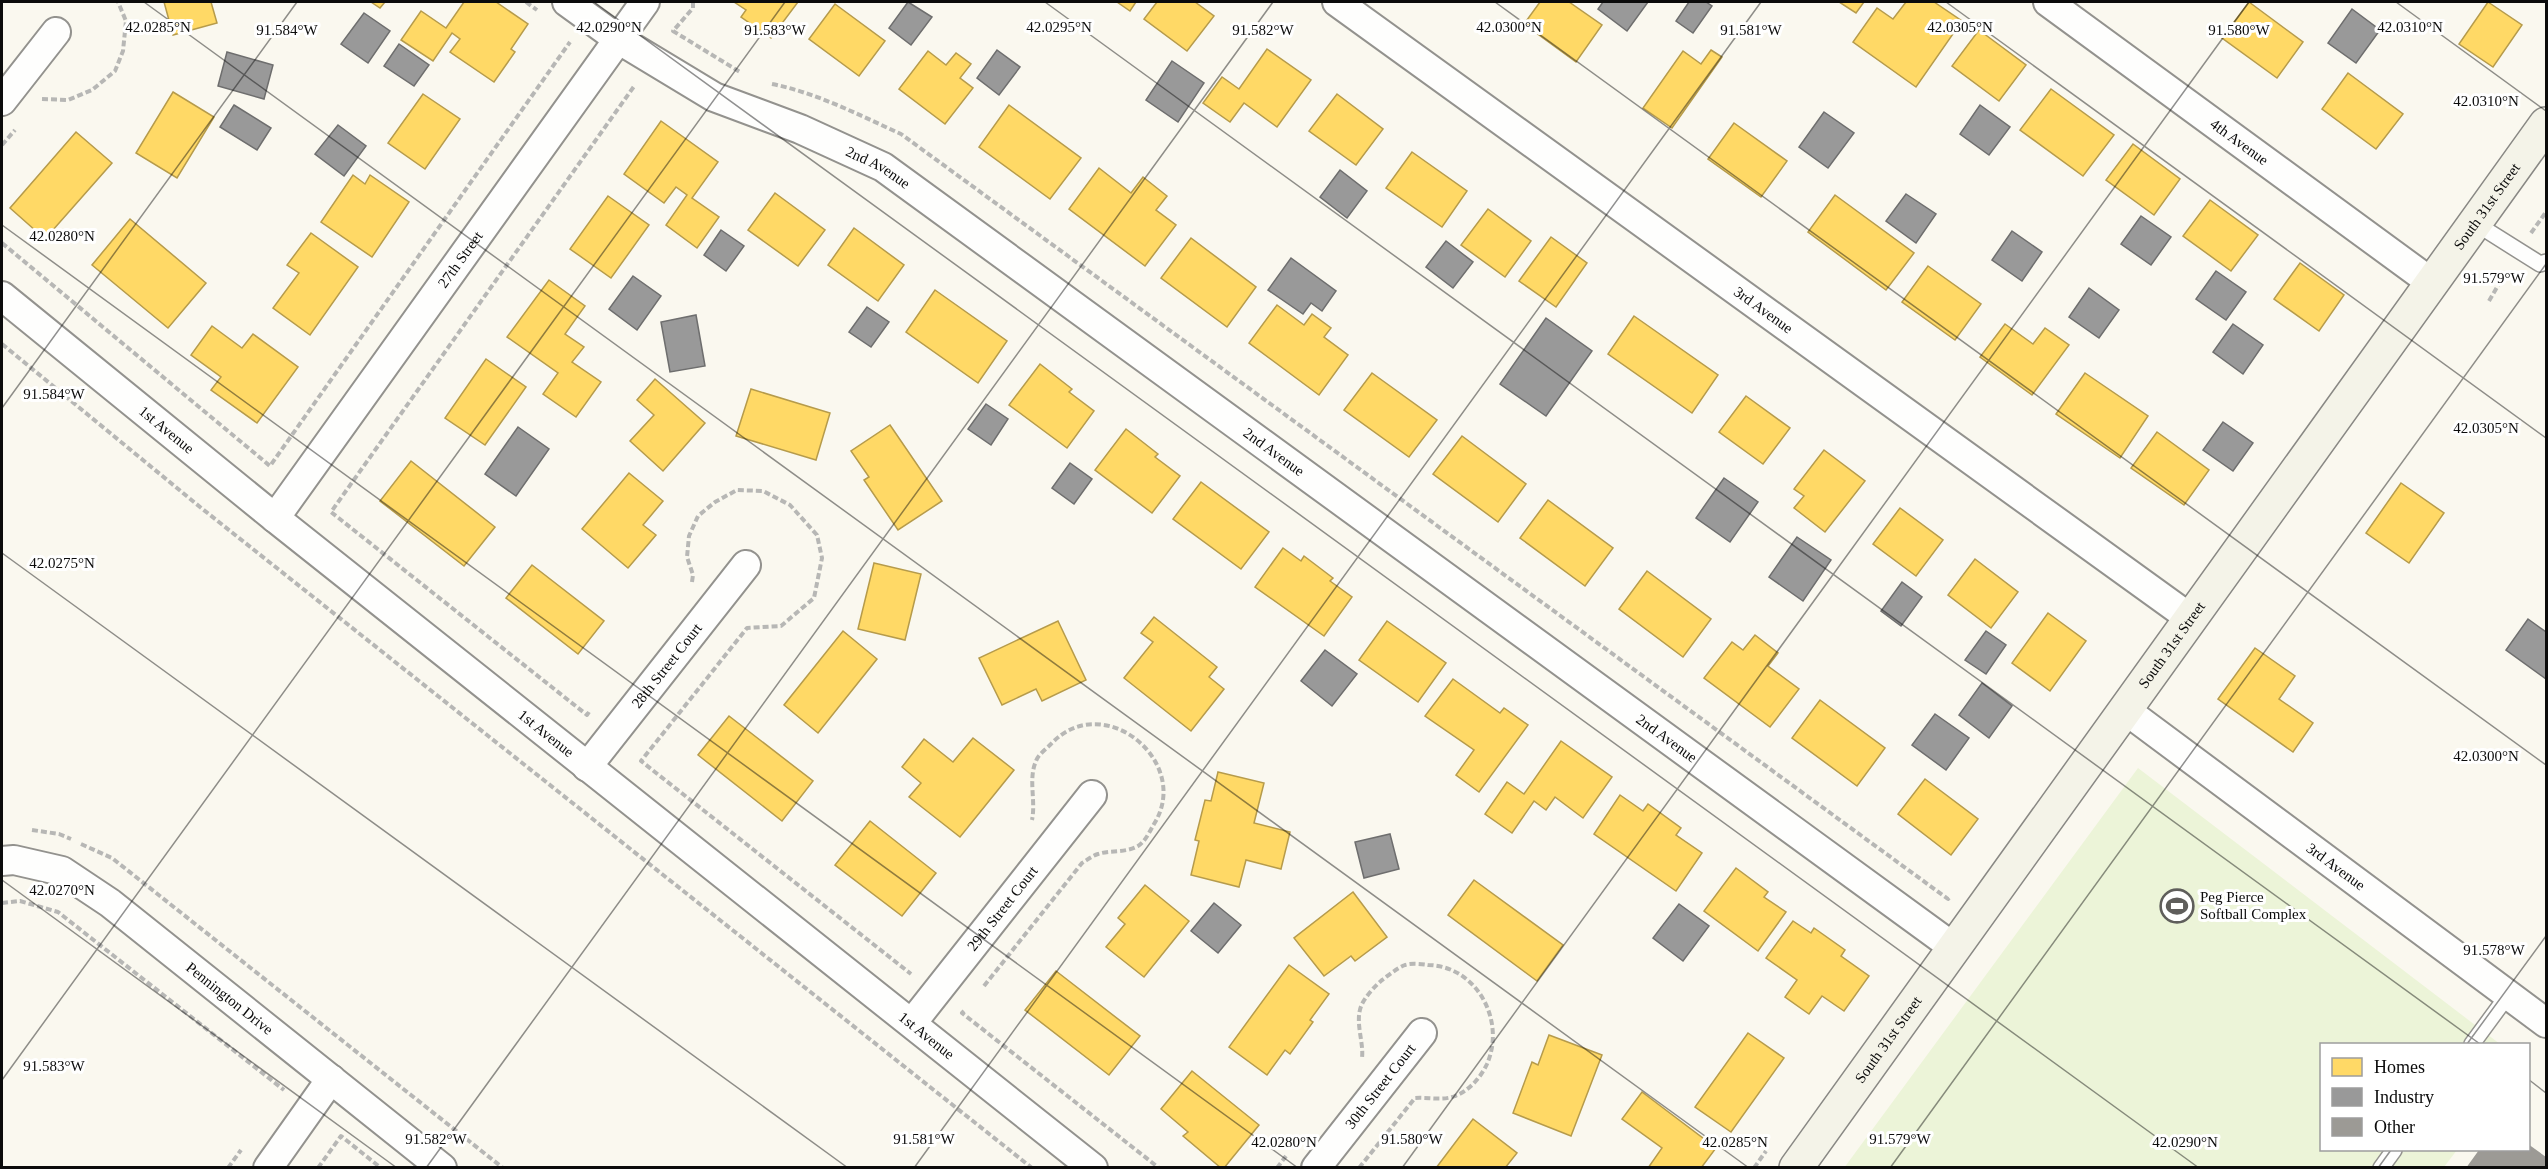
<svg xmlns="http://www.w3.org/2000/svg" width="2548" height="1169" viewBox="0 0 2548 1169" font-family="'Times New Roman',serif">
	<style>
		.pitch { fill: #ecf4d8 }
		.homes { fill: #ffd966; stroke: #b69b4b; stroke-width: 1.5 }
		.industry { fill: #999; stroke: #6e6e6e; stroke-width: 1.5 }
		.building { fill: #9c9a95 }
		.lines { fill: none; stroke-linecap: round; stroke-linejoin: round }
		.lane-casing { stroke: #93928e; stroke-width: 18 }
		.street-casing { stroke: #93928e; stroke-width: 32 }
		.secondary-casing { stroke: #898884; stroke-width: 36 }
		.path { stroke: #b7b7b5; stroke-width: 4; stroke-dasharray: 6 3; stroke-linecap: butt }
		.lane { stroke: #fefefd; stroke-width: 15 }
		.street { stroke: #fefefd; stroke-width: 28 }
		.secondary { stroke: #f4f3e8; stroke-width: 33 }
		.ticks { fill: none; stroke: #0b0b0b; stroke-width: 1.5; stroke-opacity: 0.45 }
		.labels { text-anchor: middle; stroke-width: 6; stroke-linejoin: round; paint-order: stroke }
		.street-label { font-size: 15px; fill: #0b0b0b; stroke: #fff }
		.poi-label { font-size: 15px; fill: #0b0b0b; stroke: #fff; text-anchor: start }
		.ticks-label { font-size: 15px; text-anchor: middle; fill: #0b0b0b; stroke: #fff; stroke-width: 6; stroke-linejoin: round; paint-order: stroke }
	</style>
	<rect width="100%" height="100%" fill="#faf8ef"/>
	<!-- pitch -->
	<polygon class="pitch" points="2138,768 2500,1044 2322,1044 2322,1150 2457,1150 2444,1167 1844,1168"/>
	<!-- homes -->
	<g class="homes">
		<polygon points="164,2 211,2 217,23 173,35"/>
		<polygon points="371,2 385,2 380,8"/>
		<polygon points="464,2 496,2 528,24 511,49 515,52 494,82 450,52 460,39 452,33 433,61 401,40 421,11 446,28"/>
		<polygon points="734,2 798,2 771,38 741,17 746,10"/>
		<polygon points="1117,2 1136,2 1130,11"/>
		<polygon points="1157,2 1195,2 1214,16 1187,51 1144,19"/>
		<polygon points="1540,2 1569,2 1602,25 1576,62 1524,24"/>
		<polygon points="1839,2 1864,2 1856,13"/>
		<polygon points="1906,2 1934,2 1962,21 1916,87 1853,42 1877,8 1893,19"/>
		<polygon points="2249,2 2303,42 2277,78 2222,38"/>
		<polygon points="2488,2 2522,25 2493,67 2459,44"/>
		<polygon points="835,4 885,41 859,76 809,39"/>
		<polygon points="1979,30 2026,65 1999,101 1952,66"/>
		<polygon points="1267,49 1311,80 1277,127 1244,103 1230,122 1203,103 1222,77 1239,89"/>
		<polygon points="1711,50 1722,57 1672,128 1643,108 1683,51 1701,64"/>
		<polygon points="928,51 946,65 956,53 971,64 960,78 973,88 945,124 899,89"/>
		<polygon points="2348,73 2403,114 2376,149 2322,109"/>
		<polygon points="2051,89 2114,135 2083,176 2020,130"/>
		<polygon points="173,92 214,117 177,178 136,153"/>
		<polygon points="423,94 460,119 425,169 388,143"/>
		<polygon points="1337,94 1383,129 1356,165 1309,131"/>
		<polygon points="1009,105 1081,158 1050,199 979,147"/>
		<polygon points="661,121 718,162 692,198 719,217 697,248 666,225 687,195 676,187 664,203 624,174"/>
		<polygon points="1734,123 1787,161 1761,197 1708,159"/>
		<polygon points="76,132 112,163 45,239 10,208"/>
		<polygon points="2133,144 2180,179 2154,215 2106,180"/>
		<polygon points="1412,152 1467,191 1442,227 1386,188"/>
		<polygon points="1099,168 1131,193 1143,177 1167,196 1156,210 1176,225 1145,266 1069,209"/>
		<polygon points="353,175 365,184 370,175 409,202 372,257 321,222"/>
		<polygon points="775,193 825,230 798,266 748,230"/>
		<polygon points="1835,195 1914,253 1886,290 1808,232"/>
		<polygon points="608,196 649,225 611,278 570,249"/>
		<polygon points="2210,200 2258,235 2231,271 2183,236"/>
		<polygon points="1488,209 1531,241 1505,277 1461,245"/>
		<polygon points="130,219 206,283 168,328 92,265"/>
		<polygon points="854,228 904,265 878,301 828,265"/>
		<polygon points="311,233 358,267 310,335 273,308 299,273 287,265"/>
		<polygon points="1551,237 1587,263 1556,307 1519,281"/>
		<polygon points="1191,238 1256,287 1227,327 1161,278"/>
		<polygon points="2300,263 2344,295 2319,331 2274,299"/>
		<polygon points="1928,266 1981,304 1955,340 1902,302"/>
		<polygon points="549,280 585,306 565,334 584,347 572,362 601,382 576,417 543,394 558,373 507,337"/>
		<polygon points="935,290 1007,341 978,383 906,332"/>
		<polygon points="1277,305 1304,325 1312,314 1331,328 1324,337 1348,355 1319,395 1249,343"/>
		<polygon points="1634,316 1718,375 1692,413 1608,354"/>
		<polygon points="2005,324 2033,344 2045,328 2069,345 2032,395 1980,357"/>
		<polygon points="212,326 242,348 253,334 298,367 257,423 211,390 221,377 191,355"/>
		<polygon points="486,359 526,387 485,445 445,418"/>
		<polygon points="1040,364 1072,389 1069,392 1094,411 1067,448 1009,405"/>
		<polygon points="1372,373 1437,420 1409,457 1344,410"/>
		<polygon points="2085,373 2148,416 2120,458 2056,414"/>
		<polygon points="655,379 705,423 663,471 630,441 654,415 637,400"/>
		<polygon points="751,389 830,413 816,460 736,436"/>
		<polygon points="1746,396 1790,428 1763,464 1719,432"/>
		<polygon points="890,425 942,501 898,530 864,480 869,477 851,451"/>
		<polygon points="1126,429 1158,454 1155,457 1180,476 1152,513 1095,470"/>
		<polygon points="2157,432 2209,470 2184,505 2131,468"/>
		<polygon points="1462,436 1526,484 1498,522 1433,474"/>
		<polygon points="1824,450 1865,481 1825,532 1794,508 1804,496 1794,489"/>
		<polygon points="411,461 495,527 464,566 380,501"/>
		<polygon points="629,473 663,501 643,525 656,535 628,568 582,529"/>
		<polygon points="1201,482 1269,532 1241,569 1173,519"/>
		<polygon points="2401,483 2444,513 2409,563 2366,533"/>
		<polygon points="1548,500 1613,548 1585,586 1520,538"/>
		<polygon points="1900,508 1943,540 1916,576 1873,544"/>
		<polygon points="1283,548 1301,561 1304,556 1333,578 1330,581 1352,597 1324,636 1255,587"/>
		<polygon points="1975,559 2018,592 1991,628 1948,595"/>
		<polygon points="874,563 921,574 905,640 858,629"/>
		<polygon points="532,565 604,621 578,654 506,598"/>
		<polygon points="1647,571 1711,619 1683,657 1619,609"/>
		<polygon points="2048,613 2086,641 2050,691 2012,663"/>
		<polygon points="1154,617 1217,667 1209,677 1224,689 1191,731 1124,678 1153,642 1141,633"/>
		<polygon points="1058,621 1086,680 1042,701 1036,689 1002,705 979,658"/>
		<polygon points="1387,621 1446,663 1418,702 1359,660"/>
		<polygon points="843,631 877,659 818,733 784,705"/>
		<polygon points="1755,635 1778,653 1768,666 1799,689 1770,727 1704,678 1732,642 1743,650"/>
		<polygon points="2255,648 2295,676 2279,699 2313,723 2293,752 2218,699"/>
		<polygon points="1453,679 1500,713 1504,708 1528,725 1479,792 1456,775 1474,750 1425,716"/>
		<polygon points="1820,700 1885,748 1857,786 1792,738"/>
		<polygon points="729,716 813,781 782,821 698,755"/>
		<polygon points="973,738 1014,770 960,837 909,797 921,783 902,767 924,739 953,762"/>
		<polygon points="1561,741 1612,777 1583,818 1555,797 1546,810 1534,801 1512,833 1485,814 1507,782 1524,794"/>
		<polygon points="1218,772 1264,783 1254,823 1290,832 1281,869 1246,860 1239,887 1191,875 1199,841 1195,840 1205,800 1211,801"/>
		<polygon points="1925,779 1978,819 1951,855 1898,814"/>
		<polygon points="1620,795 1643,811 1648,804 1681,828 1676,835 1702,853 1676,891 1594,834"/>
		<polygon points="870,821 936,873 902,916 835,865"/>
		<polygon points="1736,868 1768,892 1764,897 1786,912 1758,951 1704,911"/>
		<polygon points="1474,880 1563,945 1537,981 1448,915"/>
		<polygon points="1145,885 1189,921 1144,977 1106,947 1125,924 1118,918"/>
		<polygon points="1353,892 1387,937 1355,961 1351,956 1324,976 1294,938"/>
		<polygon points="1793,921 1811,933 1814,928 1845,950 1841,956 1869,976 1844,1011 1822,996 1809,1014 1785,997 1797,980 1766,958"/>
		<polygon points="1289,965 1329,994 1310,1020 1313,1022 1290,1054 1285,1050 1267,1075 1229,1047"/>
		<polygon points="1056,971 1140,1036 1109,1075 1025,1010"/>
		<polygon points="1748,1033 1784,1058 1731,1132 1695,1107"/>
		<polygon points="1549,1035 1602,1055 1571,1136 1513,1113 1532,1062 1538,1065"/>
		<polygon points="1192,1071 1259,1125 1224,1168 1221,1168 1183,1136 1188,1132 1161,1109"/>
		<polygon points="1642,1092 1716,1148 1701,1168 1648,1168 1662,1148 1622,1119"/>
		<polygon points="1473,1119 1517,1153 1505,1168 1436,1168"/>
	</g>
	<!-- industry -->
	<g class="industry">
		<polygon points="908,2 932,17 911,45 889,28"/>
		<polygon points="1603,2 1648,2 1627,31 1598,9"/>
		<polygon points="1689,2 1706,2 1712,6 1693,33 1676,21"/>
		<polygon points="2352,9 2380,30 2356,63 2328,43"/>
		<polygon points="364,13 390,31 368,63 341,44"/>
		<polygon points="399,44 429,65 414,86 384,66"/>
		<polygon points="997,50 1020,67 999,95 977,78"/>
		<polygon points="227,52 273,65 264,99 218,86"/>
		<polygon points="1172,61 1204,83 1178,122 1146,100"/>
		<polygon points="234,105 271,128 257,150 220,127"/>
		<polygon points="1980,105 2010,127 1989,155 1960,134"/>
		<polygon points="1824,112 1854,133 1828,168 1799,147"/>
		<polygon points="338,125 366,146 344,176 315,154"/>
		<polygon points="1340,170 1367,191 1347,218 1320,197"/>
		<polygon points="1906,194 1936,214 1916,243 1886,221"/>
		<polygon points="2141,216 2171,237 2151,265 2121,244"/>
		<polygon points="721,230 744,246 726,271 704,255"/>
		<polygon points="2012,231 2042,252 2022,281 1992,260"/>
		<polygon points="1446,241 1473,262 1453,288 1426,267"/>
		<polygon points="1291,258 1336,291 1322,311 1311,303 1303,314 1268,290"/>
		<polygon points="2216,271 2246,292 2226,320 2196,299"/>
		<polygon points="633,276 661,296 637,330 609,309"/>
		<polygon points="2089,288 2119,310 2099,338 2069,317"/>
		<polygon points="867,307 889,322 871,347 849,332"/>
		<polygon points="696,315 705,366 670,372 661,322"/>
		<polygon points="1546,318 1592,351 1546,416 1500,384"/>
		<polygon points="2233,324 2263,345 2243,374 2213,352"/>
		<polygon points="986,404 1008,419 991,445 968,429"/>
		<polygon points="2223,422 2253,443 2233,471 2203,450"/>
		<polygon points="518,427 549,449 516,496 485,474"/>
		<polygon points="1070,463 1092,479 1074,504 1052,488"/>
		<polygon points="1724,478 1758,502 1730,542 1696,518"/>
		<polygon points="1797,537 1831,560 1803,601 1769,577"/>
		<polygon points="1902,582 1922,597 1901,626 1881,611"/>
		<polygon points="2528,619 2546,632 2546,679 2506,650"/>
		<polygon points="1986,631 2006,645 1986,674 1965,660"/>
		<polygon points="1325,650 1357,674 1332,706 1301,681"/>
		<polygon points="1982,683 2012,706 1989,738 1959,715"/>
		<polygon points="1935,714 1969,738 1946,770 1912,745"/>
		<polygon points="1390,834 1399,869 1364,878 1355,842"/>
		<polygon points="1214,903 1241,925 1218,953 1191,931"/>
		<polygon points="1679,904 1709,926 1683,961 1653,938"/>
	</g>
	<!-- building -->
	<polygon class="building" points="2528,1144 2546,1157 2546,1168 2466,1168 2479,1150 2528,1150"/>
	<g class="lines">
		<!-- lane casing -->
		<g class="lane-casing">
			<g id="lane">
				<polyline points="2475,223 2540,264 2546,262"/>
				<polyline points="2472,1044 2508,995"/>
				<polyline points="2381,1168 2394,1150"/>
			</g>
		</g>
		<!-- street casing -->
		<g class="street-casing">
			<g id="street">
				<path id="s1" d="M567,2L618,39L714,97L800,129L883,167L1953,947"/>
				<path id="s2" d="M1337,2L2190,618"/>
				<path id="s3" d="M2048,2L2432,283"/>
				<polyline points="2,101 56,32"/>
				<path id="s4" d="M2,296L275,518L1093,1168"/>
				<path id="s5" d="M275,518L645,2"/>
				<path id="s6" d="M2124,709L2546,1023"/>
				<path id="s7" d="M587,767L746,565"/>
				<path id="s8" d="M2,861L14,860L62,871L110,903L442,1168"/>
				<path id="s9" d="M912,1023L1092,795"/>
				<polyline points="268,1168 331,1079"/>
				<path id="s10" d="M1316,1168L1422,1033"/>
			</g>
		</g>
		<!-- secondary casing -->
		<g class="secondary-casing">
			<g id="secondary">
				<path id="s11" d="M1796,1168L2546,124"/>
			</g>
		</g>
		<!-- path -->
		<g class="path">
			<polyline points="526,2 537,10"/>
			<polyline points="693,2 693,8 673,31 740,72"/>
			<path d="M772,84C817,93 859,115 901,134L1948,899L1950,897"/>
			<polyline points="42,99 68,100 92,90 115,71 123,51 126,21 118,2"/>
			<polyline points="2,145 15,130"/>
			<polyline points="2531,233 2546,212"/>
			<polyline points="2,243 270,466 570,42"/>
			<polyline points="2489,301 2507,270"/>
			<polyline points="2,344 200,507 1032,1168"/>
			<polyline points="692,582 693,575 687,557 689,536 698,516 715,502 737,490 763,491 790,505 817,535 822,558 814,598 781,626 747,628 641,761 911,974"/>
			<polyline points="589,712 587,715 331,512 635,85"/>
			<polyline points="32,830 59,834 71,839"/>
			<polyline points="81,844 112,858 503,1168"/>
			<polyline points="2,903 20,901 58,912 284,1090"/>
			<path d="M984,986L1082,863C1087,860 1092,856 1098,854C1110,850 1126,853 1138,846C1145,842 1150,831 1154,824C1193,762 1103,688 1051,744C1046,749 1038,755 1036,761C1028,779 1036,801 1032,820"/>
			<polyline points="964,1011 962,1013 1159,1168"/>
			<polyline points="228,1168 241,1150"/>
			<polyline points="318,1168 341,1136 381,1168"/>
			<polyline points="1277,1168 1286,1156"/>
			<path d="M1359,1168L1415,1098C1428,1097 1443,1101 1455,1096C1469,1091 1481,1077 1487,1064C1506,1021 1477,966 1428,965C1421,964 1411,963 1405,965C1397,968 1389,975 1382,980C1375,986 1366,996 1362,1004C1354,1021 1364,1041 1362,1058"/>
			<polyline points="1754,1168 1766,1151"/>
		</g>
		<!-- lane -->
		<use href="#lane" class="lane"/>
		<!-- street -->
		<use href="#street" class="street"/>
		<!-- secondary -->
		<use href="#secondary" class="secondary"/>
	</g>
	<!-- ticks -->
	<path class="ticks" d="M144,2L1749,1168M594,2L2199,1168M1045,2L2480,1044M1495,2L2546,765M1946,2L2546,438M2396,2L2546,111M2,225L1298,1168M2,408L297,2M2,553L848,1168M2,880L397,1168M2467,1044L2546,936M2528,1079L2546,1093M2,1080L785,2M426,1168L1273,2M914,1168L1761,2M1402,1168L2249,2M1890,1168L2546,264M2378,1168L2391,1150"/>
	<!-- icons -->
	<defs>
		<g id="stadium-ring" transform="scale(1.725)"><circle r="9.5" fill="#fff" stroke="#5f5e5b" stroke-width="1.5"/><path d="M0-5a6.5 5 0 1 0 0 10a6.5 5 0 1 0 0-10ZM-3.5-1.8h7v3.6h-7Z" fill="#5f5e5b"/></g>
	</defs>
	<g fill-rule="evenodd">
		<use href="#stadium-ring" x="2177" y="906"/>
	</g>
	<g class="labels">
		<!-- street labels -->
		<g class="street-label">
			<text dy="5" stroke="none"><textPath href="#s3" startOffset="237">4th Avenue</textPath></text>
			<text dy="5" stroke="none"><textPath href="#s1" startOffset="354">2nd Avenue</textPath></text>
			<text dy="5" stroke="none"><textPath href="#s11" startOffset="1184">South 31st Street</textPath></text>
			<text dy="5" stroke="none"><textPath href="#s5" startOffset="318">27th Street</textPath></text>
			<text dy="5" stroke="none"><textPath href="#s2" startOffset="526">3rd Avenue</textPath></text>
			<text dy="5" stroke="none"><textPath href="#s4" startOffset="212">1st Avenue</textPath></text>
			<text dy="5" stroke="none"><textPath href="#s1" startOffset="842">2nd Avenue</textPath></text>
			<text dy="5" stroke="none"><textPath href="#s11" startOffset="644">South 31st Street</textPath></text>
			<text dy="5" stroke="none"><textPath href="#s7" startOffset="129">28th Street Court</textPath></text>
			<text dy="5" stroke="none"><textPath href="#s4" startOffset="698">1st Avenue</textPath></text>
			<text dy="5" stroke="none"><textPath href="#s1" startOffset="1328">2nd Avenue</textPath></text>
			<text dy="5" stroke="none"><textPath href="#s6" startOffset="264">3rd Avenue</textPath></text>
			<text dy="5" stroke="none"><textPath href="#s9" startOffset="146">29th Street Court</textPath></text>
			<text dy="5" stroke="none"><textPath href="#s8" startOffset="272">Pennington Drive</textPath></text>
			<text dy="5" stroke="none"><textPath href="#s4" startOffset="1184">1st Avenue</textPath></text>
			<text dy="5" stroke="none"><textPath href="#s11" startOffset="158">South 31st Street</textPath></text>
			<text dy="5" stroke="none"><textPath href="#s10" startOffset="104">30th Street Court</textPath></text>
		</g>
		<!-- poi labels -->
		<g class="poi-label">
			<text x="2200" y="902">Peg Pierce<tspan x="2200" dy="17">Softball Complex</tspan></text>
		</g>
	</g>
	<g class="ticks-label">
		<text x="158" y="32">42.0285°N</text>
		<text x="1960" y="32">42.0305°N</text>
		<text x="2410" y="32">42.0310°N</text>
		<text x="609" y="32">42.0290°N</text>
		<text x="1059" y="32">42.0295°N</text>
		<text x="1509" y="32">42.0300°N</text>
		<text x="287" y="35">91.584°W</text>
		<text x="775" y="35">91.583°W</text>
		<text x="1263" y="35">91.582°W</text>
		<text x="1751" y="35">91.581°W</text>
		<text x="2239" y="35">91.580°W</text>
		<text x="2486" y="106">42.0310°N</text>
		<text x="62" y="241">42.0280°N</text>
		<text x="2494" y="283">91.579°W</text>
		<text x="54" y="399">91.584°W</text>
		<text x="2486" y="433">42.0305°N</text>
		<text x="62" y="568">42.0275°N</text>
		<text x="2486" y="761">42.0300°N</text>
		<text x="62" y="895">42.0270°N</text>
		<text x="2494" y="955">91.578°W</text>
		<text x="54" y="1071">91.583°W</text>
		<text x="436" y="1144">91.582°W</text>
		<text x="924" y="1144">91.581°W</text>
		<text x="1412" y="1144">91.580°W</text>
		<text x="1900" y="1144">91.579°W</text>
		<text x="1284" y="1147">42.0280°N</text>
		<text x="1735" y="1147">42.0285°N</text>
		<text x="2185" y="1147">42.0290°N</text>
	</g>
	<!-- border -->
	<rect width="2548" height="1169" fill="none" stroke="#0b0b0b" stroke-width="6"/>
	<!-- legend -->
	<rect x="2320" y="1043" width="210" height="108" fill="#ffffff" stroke="#9d9d9d" stroke-width="1.5"/>
	<rect x="2332" y="1058" width="30" height="18" fill="#ffd966" stroke="#9d9d9d" stroke-width="1.5"/>
	<text x="2374" y="1073" font-size="18" fill="#0b0b0b">Homes</text>
	<rect x="2332" y="1088" width="30" height="18" fill="#999999" stroke="#9d9d9d" stroke-width="1.5"/>
	<text x="2374" y="1103" font-size="18" fill="#0b0b0b">Industry</text>
	<rect x="2332" y="1118" width="30" height="18" fill="#9c9a95" stroke="#9d9d9d" stroke-width="1.5"/>
	<text x="2374" y="1133" font-size="18" fill="#0b0b0b">Other</text>
</svg>
